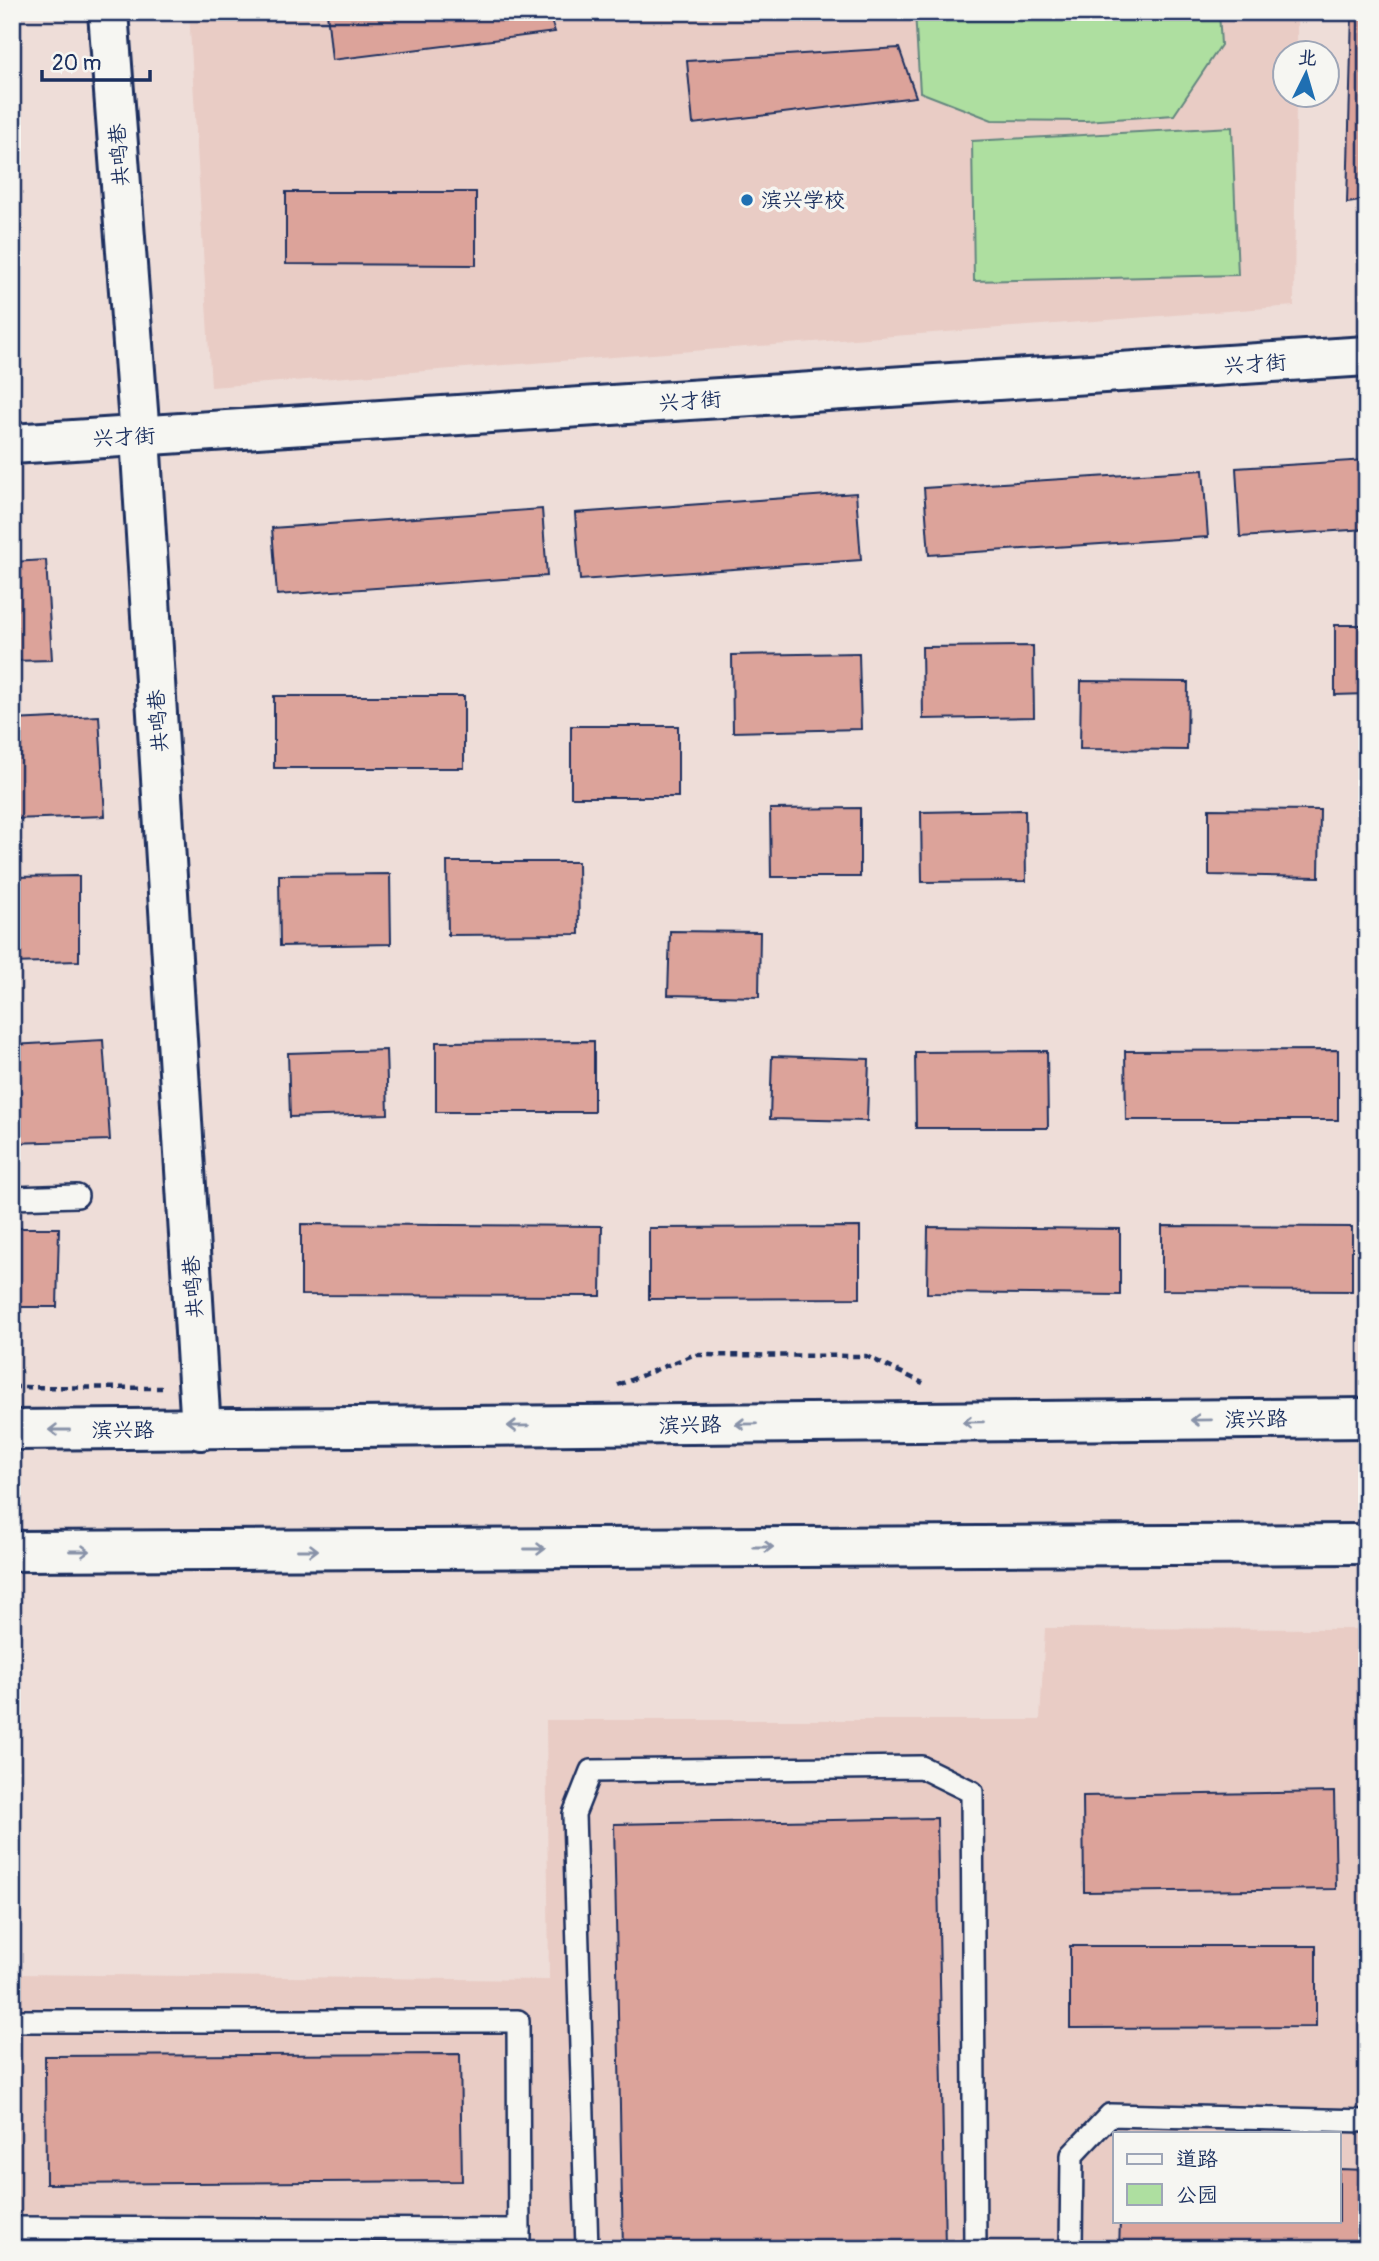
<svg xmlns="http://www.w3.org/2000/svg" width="1379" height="2261" viewBox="0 0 1379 2261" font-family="Pangolin,'LXGW WenKai TC',sans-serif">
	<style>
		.built { fill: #e9ccc5; fill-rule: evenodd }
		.green { fill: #aedfa0; stroke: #64877f; stroke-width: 2 }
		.building { fill: #dca39a; stroke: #1b2f5e; stroke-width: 2 }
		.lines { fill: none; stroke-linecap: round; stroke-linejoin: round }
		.lane-casing { stroke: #1b2f5e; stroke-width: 26 }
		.street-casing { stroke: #1b2f5e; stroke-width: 44 }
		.primary-casing { stroke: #1b2f5e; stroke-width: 44 }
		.path { stroke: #1b2f5e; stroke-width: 4.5; stroke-dasharray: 7 5; stroke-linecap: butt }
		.lane { stroke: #f6f6f2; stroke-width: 21 }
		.street { stroke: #f6f6f2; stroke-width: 38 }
		.primary { stroke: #f6f6f2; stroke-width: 38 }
		.oneway { stroke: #8892a8 }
		.poi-dot { fill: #1f6fb2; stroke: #f6f6f2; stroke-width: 2.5 }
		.labels { text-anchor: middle; stroke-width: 7; stroke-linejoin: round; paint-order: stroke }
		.street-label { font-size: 21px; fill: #1b2f5e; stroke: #f6f6f2 }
		.poi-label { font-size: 21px; fill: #1b2f5e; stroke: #f6f6f2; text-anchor: start }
	</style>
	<rect width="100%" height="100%" fill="#eeddd8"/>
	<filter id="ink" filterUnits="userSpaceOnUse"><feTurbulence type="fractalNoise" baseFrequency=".0143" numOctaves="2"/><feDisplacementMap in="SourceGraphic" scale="14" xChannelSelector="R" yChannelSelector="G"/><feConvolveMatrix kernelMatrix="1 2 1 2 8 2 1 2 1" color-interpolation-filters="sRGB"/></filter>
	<g filter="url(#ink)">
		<!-- built -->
		<g class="built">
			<polygon points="189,12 1297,12 1297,52 1284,52 1284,94 1296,95 1294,306 211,387"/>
			<path d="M1045,1628L1367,1629V2249H12V1974L549,1980L546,1720H1040ZM1115,2133H1339V2221H1115Z"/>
		</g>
		<!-- green -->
		<g class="green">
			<polygon points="915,12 1219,12 1221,45 1174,115 1085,121 992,120 920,92"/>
			<polygon points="1232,127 1238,275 974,281 972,141"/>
		</g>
		<!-- building -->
		<g class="building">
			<polygon points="327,12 548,12 555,32 332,60"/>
			<polygon points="1352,12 1367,12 1367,200 1347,203"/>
			<polygon points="899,48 916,97 693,124 687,61"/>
			<polygon points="286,192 476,192 476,265 286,264"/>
			<polygon points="12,262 15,262 16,344 12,344"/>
			<polygon points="1367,460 1367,529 1240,537 1236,468"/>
			<polygon points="1203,470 1208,537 929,555 924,488"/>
			<polygon points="856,493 861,560 580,580 575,513"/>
			<polygon points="542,509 547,576 277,595 272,528"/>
			<polygon points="46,560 52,660 12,661 12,562"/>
			<polygon points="1335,625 1367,625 1367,694 1335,695"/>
			<polygon points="1033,646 1034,717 923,719 922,647"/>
			<polygon points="859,653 861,729 733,732 732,655"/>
			<polygon points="1081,681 1188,682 1187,750 1080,749"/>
			<rect x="274" y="696" width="190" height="72"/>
			<polygon points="99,716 105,816 12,819 12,720"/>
			<rect x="571" y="726" width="107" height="71"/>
			<polygon points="860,808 860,877 771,877 770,809"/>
			<polygon points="1209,809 1320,810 1319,877 1209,875"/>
			<polygon points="1025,810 1026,881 922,882 921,812"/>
			<polygon points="447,862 578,862 579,934 448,935"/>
			<polygon points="390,874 391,944 280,946 279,875"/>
			<polygon points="79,876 79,961 12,963 12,877"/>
			<polygon points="670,931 760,932 759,997 668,995"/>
			<polygon points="103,1040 110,1140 12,1143 12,1045"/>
			<polygon points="594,1041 594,1112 436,1112 436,1042"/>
			<polygon points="386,1050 388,1114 290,1117 288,1053"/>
			<polygon points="1338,1050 1338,1120 1126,1120 1125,1051"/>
			<polygon points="1047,1051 1048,1128 916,1128 915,1052"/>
			<polygon points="772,1056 869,1059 867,1121 770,1119"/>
			<polygon points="301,1224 602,1226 601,1296 301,1295"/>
			<polygon points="1162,1226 1352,1227 1352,1291 1162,1290"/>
			<polygon points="860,1227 860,1298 649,1299 649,1228"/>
			<polygon points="928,1227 1120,1229 1120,1295 927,1293"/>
			<polygon points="12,1228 59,1228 57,1307 12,1307"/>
			<polygon points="1334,1792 1336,1889 1084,1892 1083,1796"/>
			<polygon points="937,1818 945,2249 623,2249 614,1824"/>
			<polygon points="1070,1946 1316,1946 1316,2027 1070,2028"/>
			<polygon points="460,2054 462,2181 46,2184 45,2056"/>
			<polygon points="1339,2169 1367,2170 1367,2249 1119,2249 1120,2221 1339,2221"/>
		</g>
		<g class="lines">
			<!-- lane casing -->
			<g class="lane-casing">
				<g id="lane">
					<polyline points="12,1198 77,1196"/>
					<polyline points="12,2021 518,2021 519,2249"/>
					<polyline points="12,2228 519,2230"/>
					<polyline points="587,2249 574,1814 591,1771 921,1767 972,1792 975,2249"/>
					<polyline points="1071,2249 1072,2155 1110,2115 1367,2121"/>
				</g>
			</g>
			<!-- street casing -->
			<g class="street-casing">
				<g id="street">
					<polyline points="108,12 140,437 201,1430"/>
					<polyline points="12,444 1367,356"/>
				</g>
			</g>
			<!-- primary casing -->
			<g class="primary-casing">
				<g id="primary">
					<polyline points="12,1430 1367,1418"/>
					<polyline points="12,1551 1367,1544"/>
				</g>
			</g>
			<!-- path -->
			<g class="path">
				<polyline points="618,1385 693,1355 866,1356 923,1383"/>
				<polyline points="12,1387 162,1388"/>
			</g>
			<!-- lane -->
			<use href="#lane" class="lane"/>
			<!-- street -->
			<use href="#street" class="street"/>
			<!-- primary -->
			<use href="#primary" class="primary"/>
		</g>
		<!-- one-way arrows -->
		<defs><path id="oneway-shaft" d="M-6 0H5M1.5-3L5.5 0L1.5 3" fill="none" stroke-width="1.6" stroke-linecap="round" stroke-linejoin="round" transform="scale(1.75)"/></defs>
		<g class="oneway">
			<use href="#oneway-shaft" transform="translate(1201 1420) rotate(179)"/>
			<use href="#oneway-shaft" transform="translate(973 1422) rotate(179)"/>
			<use href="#oneway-shaft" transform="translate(746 1424) rotate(179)"/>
			<use href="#oneway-shaft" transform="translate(518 1426) rotate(179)"/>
			<use href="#oneway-shaft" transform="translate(59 1430) rotate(180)"/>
			<use href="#oneway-shaft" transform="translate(763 1547)"/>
			<use href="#oneway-shaft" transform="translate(535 1549)"/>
			<use href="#oneway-shaft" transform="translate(308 1550)"/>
			<use href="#oneway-shaft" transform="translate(80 1551)"/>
		</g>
	</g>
	<!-- markers -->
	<circle class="poi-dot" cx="747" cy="200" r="7"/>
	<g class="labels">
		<!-- street labels -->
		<g class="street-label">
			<text transform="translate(119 155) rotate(-94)" y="7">共鸣巷</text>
			<text transform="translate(1255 364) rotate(-4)" y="7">兴才街</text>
			<text transform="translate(690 401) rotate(-4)" y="7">兴才街</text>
			<text transform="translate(124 437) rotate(-3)" y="7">兴才街</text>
			<text transform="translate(158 721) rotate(-94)" y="7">共鸣巷</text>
			<text transform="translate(193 1287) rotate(-94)" y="7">共鸣巷</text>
			<text transform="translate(1256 1419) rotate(-1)" y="7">滨兴路</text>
			<text transform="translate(690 1425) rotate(-1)" y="7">滨兴路</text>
			<text x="123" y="1437">滨兴路</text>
		</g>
		<!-- poi labels -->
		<g class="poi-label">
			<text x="761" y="207">滨兴学校</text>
		</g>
	</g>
	<!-- margin -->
	<rect width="1379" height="2261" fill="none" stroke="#f6f6f2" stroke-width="42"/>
	<rect x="21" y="21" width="1337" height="2219" fill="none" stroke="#1b2f5e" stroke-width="2.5" filter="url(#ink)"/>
	<!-- legend -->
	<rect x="1113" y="2132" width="228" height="91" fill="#f6f6f2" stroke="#9ea6b7" stroke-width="2"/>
	<rect x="1127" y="2154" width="35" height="10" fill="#f6f6f2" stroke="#9ea6b7" stroke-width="2"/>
	<text x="1176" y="2166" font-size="21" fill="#1b2f5e">道路</text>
	<rect x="1127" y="2184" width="35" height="21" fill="#aedfa0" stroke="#9ea6b7" stroke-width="2"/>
	<text x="1176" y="2202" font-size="21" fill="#1b2f5e">公园</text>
	<!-- north arrow -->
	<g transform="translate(1306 74) rotate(5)"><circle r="33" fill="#f6f6f2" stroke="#9ea6b7" stroke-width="2"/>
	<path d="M0-5L12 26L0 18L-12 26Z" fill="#1f6fb2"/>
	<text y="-10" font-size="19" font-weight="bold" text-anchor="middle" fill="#1b2f5e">北</text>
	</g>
	<!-- scale -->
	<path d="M42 70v10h108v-10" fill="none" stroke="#1b2f5e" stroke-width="3.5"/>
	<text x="52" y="70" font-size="21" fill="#1b2f5e" stroke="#f6f6f2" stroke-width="5" paint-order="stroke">20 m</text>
</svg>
